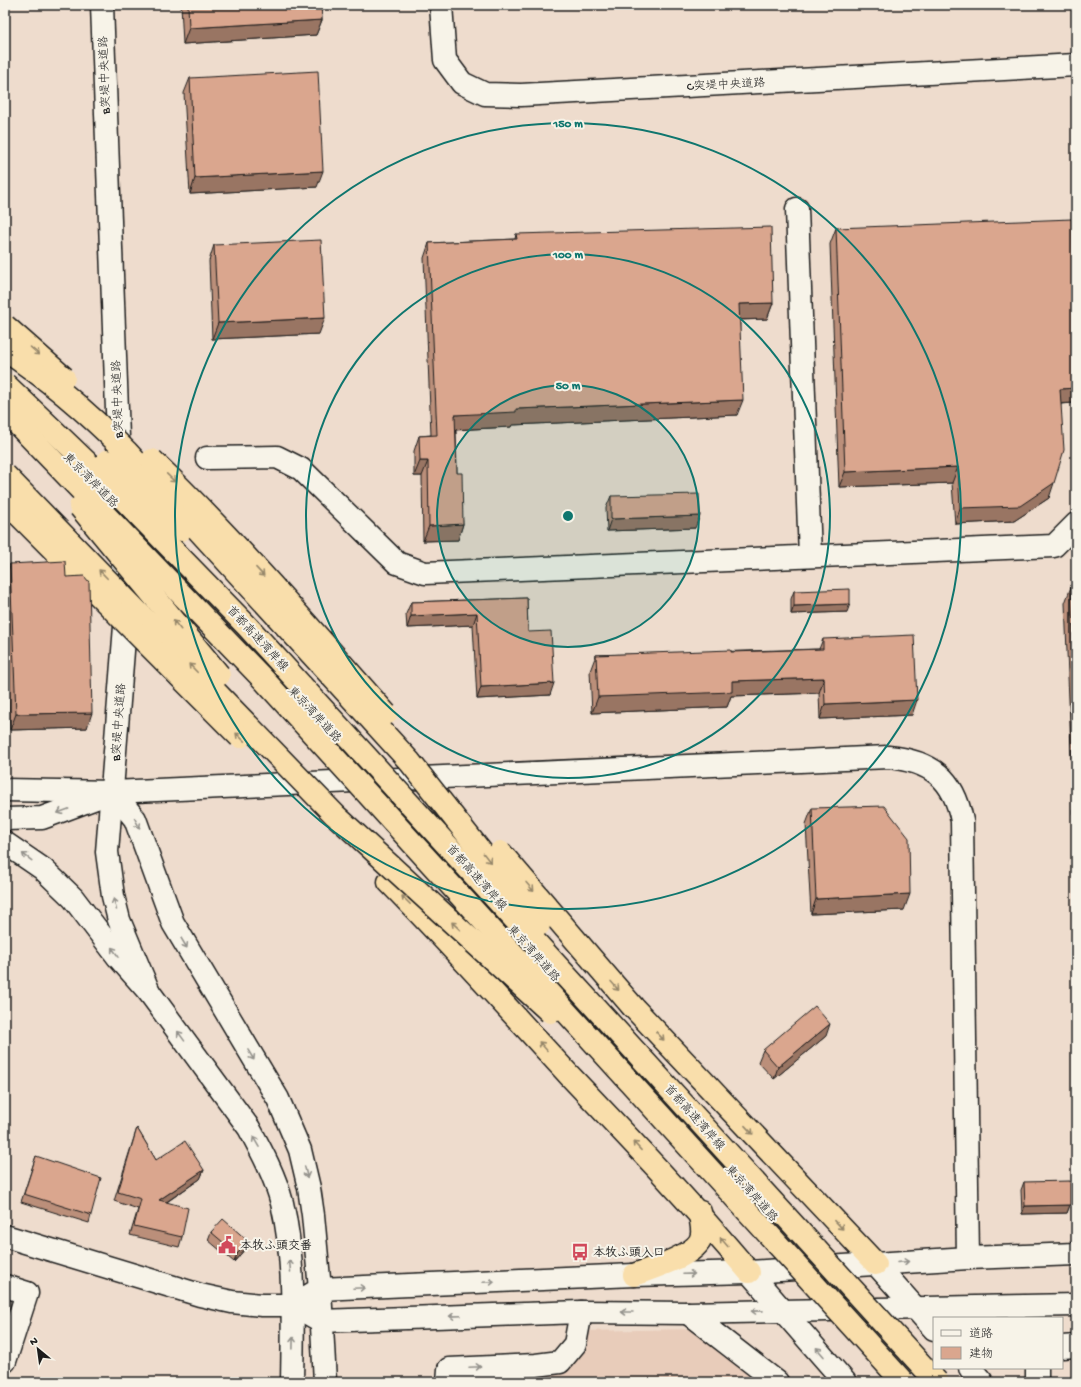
<svg xmlns="http://www.w3.org/2000/svg" width="1081" height="1387" viewBox="0 0 1081 1387" font-family="'Gochi Hand','Klee One',sans-serif">
	<style>
		.built { fill: #e8ccba }
		.lines { fill: none; stroke-linecap: round; stroke-linejoin: round }
		.minor-casing { stroke: #1c1c1c; stroke-width: 25 }
		.highway-casing { stroke: #1c1c1c; stroke-width: 25 }
		.minor { stroke: #f7f3e8; stroke-width: 22 }
		.highway { stroke: #f9deab; stroke-width: 22 }
		.highway-bridge-casing { stroke: #1c1c1c; stroke-width: 25; stroke-linecap: butt }
		.highway-bridge { stroke: #f9deab; stroke-width: 22 }
		.wall { fill: #bb8f7a; stroke: #1c1c1c }
		.shaded-wall { fill: #997463; stroke: #1c1c1c }
		.building { fill: #daa68e; stroke: #1c1c1c }
		.oneway { stroke: #96876b }
		.oneway2 { stroke: #94928c }
		.ring { fill: none; stroke: #0f766e; stroke-width: 2 }
		.labels { text-anchor: middle; stroke-width: 4; stroke-linejoin: round; paint-order: stroke }
		.street-label { font-size: 12px; fill: #1c1c1c; stroke: #f7f3e8 }
		.poi-label { font-size: 12px; font-weight: bold; fill: #1c1c1c; stroke: #f7f3e8; text-anchor: start }
		.centre { fill: #0f766e; stroke: #f7f3e8; stroke-width: 2 }
		.ring-label { font-size: 12px; text-anchor: middle; font-weight: bold; fill: #0f766e; stroke: #f7f3e8; stroke-width: 4; stroke-linejoin: round; paint-order: stroke }
	</style>
	<rect width="100%" height="100%" fill="#eedccd"/>
	<filter id="ink" filterUnits="userSpaceOnUse"><feTurbulence type="fractalNoise" baseFrequency=".025" numOctaves="2"/><feDisplacementMap in="SourceGraphic" scale="8" xChannelSelector="R" yChannelSelector="G"/><feConvolveMatrix kernelMatrix="1 2 1 2 8 2 1 2 1" color-interpolation-filters="sRGB"/></filter>
	<g filter="url(#ink)">
		<!-- built -->
		<polygon class="built" points="694,1329 765,1382 467,1382 468,1376 562,1374 583,1331"/>
		<g class="lines">
			<!-- minor casing -->
			<g class="minor-casing">
				<g id="minor">
					<polyline points="102,5 125,626 107,852 113,896 119,920 149,992"/>
					<polyline points="441,5 445,60 462,83 485,94 521,95 1076,65"/>
					<polyline points="797,209 810,556"/>
					<polyline points="207,458 277,457 301,469 397,563 425,573 1054,546 1076,524"/>
					<path d="M5,790L113,792L888,757C931,761 954,778 962,821L968,1258"/>
					<polyline points="113,792 135,819 173,923 278,1099 300,1150 309,1188 313,1215 320,1289 325,1382"/>
					<polyline points="5,819 42,818 104,795"/>
					<path d="M5,843L43,869L73,898L118,957L149,992L249,1128C262,1152 275,1176 282,1203C295,1258 293,1325 292,1382"/>
					<polyline points="5,1236 200,1295 232,1302 262,1305 293,1305 321,1321 581,1312 688,1313 1076,1305"/>
					<polyline points="876,1264 934,1329"/>
					<polyline points="749,1272 845,1382"/>
					<polyline points="5,1286 27,1293 5,1361"/>
					<polyline points="293,1305 320,1289 634,1275 749,1272 968,1258 1076,1254"/>
					<polyline points="688,1313 777,1382"/>
					<polyline points="1062,1347 1076,1346"/>
					<polyline points="970,1368 982,1382"/>
					<polyline points="1037,1368 1037,1382"/>
					<polyline points="448,1382 449,1369 536,1365 560,1362 575,1344 581,1312"/>
				</g>
			</g>
			<!-- highway casing -->
			<g class="highway-casing">
				<g id="highway">
					<path d="M389,882C451,945 510,1011 570,1076C631,1140 692,1204 749,1272"/>
					<polyline points="633,1007 876,1264"/>
					<path d="M634,1275C651,1268 701,1255 702,1234C703,1227 700,1219 700,1212"/>
				</g>
			</g>
			<!-- minor -->
			<use href="#minor" class="minor"/>
			<!-- highway -->
			<use href="#highway" class="highway"/>
			<!-- highway-bridge casing -->
			<g class="highway-bridge-casing">
				<g id="highway-bridge">
					<polyline points="5,326 64,378"/>
					<path d="M5,350C50,380 89,414 126,451L410,762L539,925"/>
					<polyline points="5,384 100,475 247,626 937,1382"/>
					<polyline points="5,411 264,680 903,1382"/>
					<path d="M152,460C235,540 310,628 386,714"/>
					<polyline points="107,461 181,530"/>
					<polyline points="5,475 335,815 550,1012"/>
					<polyline points="5,501 240,737"/>
					<polyline points="80,507 219,675"/>
					<polyline points="500,852 633,1007"/>
				</g>
			</g>
			<!-- highway-bridge -->
			<use href="#highway-bridge" class="highway-bridge"/>
		</g>
		<!-- wall -->
		<g class="wall">
			<polygon points="181,5 321,5 322,20 316,35 183,44"/>
			<polygon points="190,78 317,187 190,194 184,93"/>
			<polygon points="836,228 1076,307 1076,397 1074,403 1061,404 1049,498 1014,521 955,524 952,483 839,487 830,244"/>
			<polygon points="516,234 773,303 767,319 740,320 737,415 512,425 511,427 456,430 457,473 463,524 458,540 423,541 422,476 414,476 414,451 419,436 431,435 424,258 429,243 515,239"/>
			<polygon points="214,245 319,334 212,339 209,261"/>
			<polygon points="611,496 695,528 607,531 606,508"/>
			<polygon points="10,564 66,577 87,728 10,730 5,605 5,577"/>
			<polygon points="1071,587 1076,587 1076,871 1065,603"/>
			<polygon points="794,591 847,612 791,614 791,599"/>
			<polygon points="527,598 528,632 550,695 477,699 473,625 407,628 406,614 411,602"/>
			<polygon points="823,639 912,715 820,719 819,693 731,696 727,707 592,713 590,671 596,655 819,649"/>
			<polygon points="812,808 904,910 811,914 806,824"/>
			<polygon points="826,1036 774,1079 758,1062 763,1050"/>
			<polygon points="137,1128 156,1160 204,1170 200,1179 167,1202 182,1237 179,1247 130,1235 138,1209 114,1201"/>
			<polygon points="36,1156 91,1215 89,1223 21,1202"/>
			<polygon points="1024,1182 1070,1205 1067,1213 1022,1214 1021,1190"/>
			<polygon points="211,1232 245,1249 234,1262 208,1240"/>
		</g>
		<!-- shaded-wall -->
		<g class="shaded-wall">
			<polygon points="322,20 316,35 183,44 189,28"/>
			<polygon points="323,171 317,187 190,194 195,178"/>
			<polygon points="773,303 767,319 733,320 739,304"/>
			<polygon points="325,318 319,334 212,339 218,323"/>
			<polygon points="1076,388 1076,397 1074,403 1054,404 1060,389"/>
			<polygon points="743,400 737,415 512,425 511,427 450,430 455,415 516,409"/>
			<polygon points="420,461 428,461 422,476 414,476"/>
			<polygon points="958,467 952,483 839,487 845,472"/>
			<polygon points="1054,483 1049,498 1014,521 955,524 960,508"/>
			<polygon points="700,516 695,528 607,531 611,519"/>
			<polygon points="463,524 458,540 423,541 429,526"/>
			<polygon points="850,604 847,612 791,614 794,606"/>
			<polygon points="477,613 473,625 407,628 411,616"/>
			<polygon points="824,678 819,693 731,696 727,707 592,713 598,697 732,681"/>
			<polygon points="554,683 550,695 477,699 481,687"/>
			<polygon points="917,700 912,715 820,719 825,704"/>
			<polygon points="92,713 87,728 10,730 16,714"/>
			<polygon points="910,894 904,910 811,914 816,899"/>
			<polygon points="830,1024 826,1036 774,1079 778,1067"/>
			<polygon points="204,1170 200,1179 156,1209 159,1200"/>
			<polygon points="1070,1205 1067,1213 1022,1214 1025,1206"/>
			<polygon points="248,1241 245,1249 234,1262 237,1254"/>
		</g>
		<!-- building -->
		<g class="building">
			<polygon points="188,5 321,5 322,20 189,28"/>
			<polygon points="318,71 323,171 195,178 190,78"/>
			<polygon points="1072,219 1076,307 1076,388 1060,389 1064,450 1054,483 1020,506 960,508 958,467 845,472 836,228"/>
			<polygon points="771,227 773,303 739,304 743,400 516,409 516,412 455,415 457,473 462,473 463,524 429,526 428,461 420,461 419,436 437,435 429,243 517,239 516,234"/>
			<polygon points="321,240 325,318 218,323 214,245"/>
			<polygon points="699,494 700,516 611,519 611,496"/>
			<polygon points="65,561 66,577 84,576 89,582 92,713 16,714 10,564"/>
			<polygon points="1071,587 1076,587 1076,715"/>
			<polygon points="850,589 850,604 794,606 794,591"/>
			<polygon points="527,598 528,632 551,631 554,683 481,687 477,613 411,616 411,602"/>
			<polygon points="914,635 917,700 825,704 824,678 732,681 732,692 598,697 596,655 731,650 731,652 823,649 823,639"/>
			<polygon points="884,806 909,838 910,894 816,899 812,808"/>
			<polygon points="815,1006 830,1024 778,1067 763,1050"/>
			<polygon points="137,1128 156,1160 185,1141 204,1170 159,1200 188,1208 182,1237 134,1226 141,1199 118,1192"/>
			<polygon points="36,1156 101,1178 91,1215 24,1194"/>
			<polygon points="1070,1181 1070,1205 1025,1206 1024,1182"/>
			<polygon points="223,1219 248,1241 237,1254 211,1232"/>
		</g>
		<!-- one-way arrows -->
		<defs><path id="oneway-shaft" d="M-6 0H5M1.5-3L5.5 0L1.5 3" fill="none" stroke-width="1.6" stroke-linecap="round" stroke-linejoin="round"/></defs>
		<g class="oneway">
			<use href="#oneway-shaft" transform="translate(35 351) rotate(41)"/>
			<use href="#oneway-shaft" transform="translate(171 478) rotate(44)"/>
			<use href="#oneway-shaft" transform="translate(260 572) rotate(47)"/>
			<use href="#oneway-shaft" transform="translate(103 574) rotate(-134)"/>
			<use href="#oneway-shaft" transform="translate(177 625) rotate(-129)"/>
			<use href="#oneway-shaft" transform="translate(193 668) rotate(-134)"/>
			<use href="#oneway-shaft" transform="translate(240 737) rotate(-136)"/>
			<use href="#oneway-shaft" transform="translate(487 858) rotate(52)"/>
			<use href="#oneway-shaft" transform="translate(530 887) rotate(49)"/>
			<use href="#oneway-shaft" transform="translate(406 900) rotate(-135)"/>
			<use href="#oneway-shaft" transform="translate(456 926) rotate(-137)"/>
			<use href="#oneway-shaft" transform="translate(615 986) rotate(49)"/>
			<use href="#oneway-shaft" transform="translate(660 1036) rotate(47)"/>
			<use href="#oneway-shaft" transform="translate(543 1046) rotate(-132)"/>
			<use href="#oneway-shaft" transform="translate(749 1130) rotate(47)"/>
			<use href="#oneway-shaft" transform="translate(637 1146) rotate(-133)"/>
			<use href="#oneway-shaft" transform="translate(839 1225) rotate(47)"/>
			<use href="#oneway-shaft" transform="translate(724 1242) rotate(-130)"/>
		</g>
		<g class="oneway2">
			<use href="#oneway-shaft" transform="translate(63 811) rotate(160)"/>
			<use href="#oneway-shaft" transform="translate(137 823) rotate(63)"/>
			<use href="#oneway-shaft" transform="translate(27 857) rotate(-143)"/>
			<use href="#oneway-shaft" transform="translate(115 904) rotate(-104)"/>
			<use href="#oneway-shaft" transform="translate(184 943) rotate(59)"/>
			<use href="#oneway-shaft" transform="translate(115 952) rotate(-127)"/>
			<use href="#oneway-shaft" transform="translate(181 1036) rotate(-126)"/>
			<use href="#oneway-shaft" transform="translate(251 1055) rotate(59)"/>
			<use href="#oneway-shaft" transform="translate(256 1142) rotate(-120)"/>
			<use href="#oneway-shaft" transform="translate(306 1172) rotate(77)"/>
			<use href="#oneway-shaft" transform="translate(903 1262) rotate(-5)"/>
			<use href="#oneway-shaft" transform="translate(290 1266) rotate(-95)"/>
			<use href="#oneway-shaft" transform="translate(689 1274) rotate(-2)"/>
			<use href="#oneway-shaft" transform="translate(489 1282) rotate(-3)"/>
			<use href="#oneway-shaft" transform="translate(359 1288) rotate(-3)"/>
			<use href="#oneway-shaft" transform="translate(757 1311) rotate(179)"/>
			<use href="#oneway-shaft" transform="translate(627 1312) rotate(-180)"/>
			<use href="#oneway-shaft" transform="translate(455 1316) rotate(178)"/>
			<use href="#oneway-shaft" transform="translate(293 1343) rotate(-89)"/>
			<use href="#oneway-shaft" transform="translate(820 1352) rotate(-131)"/>
			<use href="#oneway-shaft" transform="translate(475 1367) rotate(-3)"/>
		</g>
	</g>
	<!-- distance rings -->
	<circle cx="568" cy="516" r="131" fill="#0f766e" fill-opacity=".12"/>
	<g class="ring">
		<circle cx="568" cy="516" r="131"/>
		<circle cx="568" cy="516" r="262"/>
		<circle cx="568" cy="516" r="393"/>
	</g>
	<!-- icons -->
	<defs>
		<g id="civic-bare" transform="scale(1.38)"><path d="M-.6-6.5H3V-4.5H.6V-3L4-1V1h2V6H-6V1h2V-1L-.6-3ZM-1.2 2.5V6h2.4V2.5Z" fill="#d1495b" stroke="#f7f3e8" stroke-width="2.5" paint-order="stroke"/></g>
		<g id="bus-bare" transform="scale(1.38)"><path d="M-5-6H5V4H4V6H2V4H-2V6H-4V4H-5ZM-3.5-4V0h7V-4ZM-3.5 1.2v1.5H-2V1.2ZM2 1.2v1.5H3.5V1.2Z" fill="#d1495b" stroke="#f7f3e8" stroke-width="2.5" paint-order="stroke"/></g>
	</defs>
	<g fill-rule="evenodd">
		<use href="#civic-bare" x="227" y="1245"/>
		<use href="#bus-bare" x="580" y="1252"/>
	</g>
	<g class="labels">
		<!-- street labels -->
		<g class="street-label">
			<text transform="translate(104 75) rotate(-92)" y="4">B突堤中央道路</text>
			<text transform="translate(726 84) rotate(-3)" y="4">C突堤中央道路</text>
			<text transform="translate(117 399) rotate(-92)" y="4">B突堤中央道路</text>
			<text transform="translate(91 480) rotate(45)" y="4">東京湾岸道路</text>
			<text transform="translate(258 638) rotate(47)" y="4">首都高速湾岸線</text>
			<text transform="translate(315 714) rotate(47)" y="4">東京湾岸道路</text>
			<text transform="translate(118 722) rotate(-86)" y="4">B突堤中央道路</text>
			<text transform="translate(477 877) rotate(48)" y="4">首都高速湾岸線</text>
			<text transform="translate(534 953) rotate(48)" y="4">東京湾岸道路</text>
			<text transform="translate(695 1117) rotate(48)" y="4">首都高速湾岸線</text>
			<text transform="translate(752 1193) rotate(48)" y="4">東京湾岸道路</text>
		</g>
		<!-- poi labels -->
		<g class="poi-label">
			<text x="240" y="1249">本牧ふ頭交番</text>
			<text x="593" y="1256">本牧ふ頭入口</text>
		</g>
	</g>
	<circle cx="568" cy="516" r="6" class="centre"/>
	<g class="ring-label">
		<text x="568" y="127">150 m</text>
		<text x="568" y="258">100 m</text>
		<text x="568" y="389">50 m</text>
	</g>
	<!-- margin -->
	<rect width="1081" height="1387" fill="none" stroke="#f7f3e8" stroke-width="20"/>
	<rect x="10" y="10" width="1061" height="1367" fill="none" stroke="#1c1c1c" stroke-width="1.5" filter="url(#ink)"/>
	<!-- legend -->
	<rect x="933" y="1317" width="130" height="52" fill="#f7f3e8" stroke="#9f9d96"/>
	<rect x="941" y="1330" width="20" height="6" fill="#f7f3e8" stroke="#9f9d96"/>
	<text x="969" y="1337" font-size="12" fill="#1c1c1c">道路</text>
	<rect x="941" y="1347" width="20" height="12" fill="#daa68e" stroke="#9f9d96"/>
	<text x="969" y="1357" font-size="12" fill="#1c1c1c">建物</text>
	<!-- north arrow -->
	<g transform="translate(38 1349) rotate(331)" stroke="#f7f3e8" stroke-width="3" paint-order="stroke">
	<path d="M0-3L7 15L0 10L-7 15Z" fill="#1c1c1c"/>
	<text y="-6" font-size="11" font-weight="bold" text-anchor="middle" fill="#1c1c1c">N</text>
	</g>
</svg>
